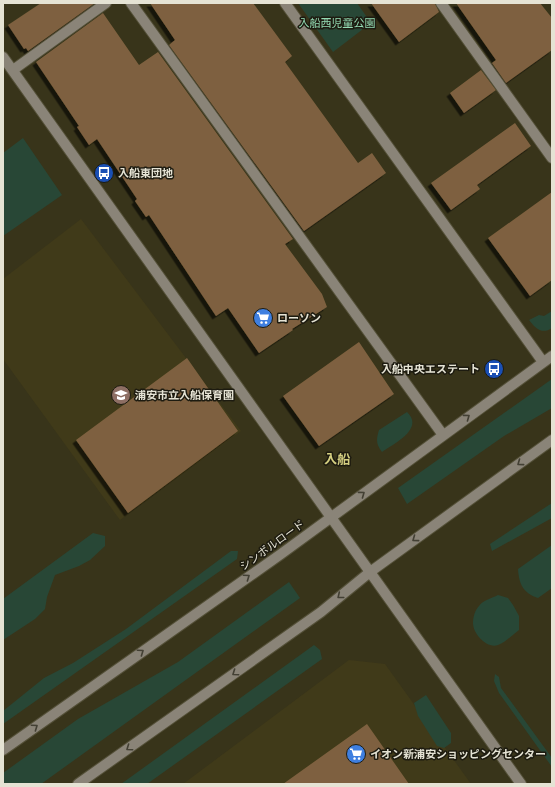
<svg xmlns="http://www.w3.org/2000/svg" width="555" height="787" font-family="'PT Sans Narrow','Noto Sans JP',sans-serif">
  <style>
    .built { fill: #403a19 }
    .green { fill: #284736 }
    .building { fill: #7e613f; filter: url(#shadow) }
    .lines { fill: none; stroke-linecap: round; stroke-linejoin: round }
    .minor-casing { stroke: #545038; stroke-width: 12 }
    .minor { stroke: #8a8478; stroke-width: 10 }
    .oneway { stroke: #434034 }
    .labels { text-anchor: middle; stroke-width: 3; stroke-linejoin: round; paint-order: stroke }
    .park-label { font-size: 11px; fill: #94dcb4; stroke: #1d1b10 }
    .poi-label { font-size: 11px; font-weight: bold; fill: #e5e3d4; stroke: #1d1b10; text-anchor: start }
    .street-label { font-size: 11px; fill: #e5e3d4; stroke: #1d1b10 }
    .quarter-label { font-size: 13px; font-weight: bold; fill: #d5cf81; stroke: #1d1b10 }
  </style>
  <defs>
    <filter id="shadow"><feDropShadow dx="-3.5" dy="3.5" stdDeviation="0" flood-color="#0009"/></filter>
  </defs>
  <rect width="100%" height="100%" fill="#38341a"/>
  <!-- built -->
  <path class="built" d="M81,219L241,431L120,520L3,359V279Z
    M349,660L385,664L471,784H183Z"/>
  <!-- green -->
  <path class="green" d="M298,3H357L371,23L333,52Z
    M23,138L62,195L3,236V153Z
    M552,311V328C542,335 535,328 529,320L539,315L544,316Z
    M552,379V408L504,436L407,504L398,488Z
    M407,412C425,429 393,444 382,452C376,444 376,440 379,430Z
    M552,503V518L492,551L490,544Z
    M93,533L105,536V546L90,560L79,566L55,575L47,597L45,609L35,619L3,640V599Z
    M552,545V588L538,598C523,593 519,584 518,569Z
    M231,551H238L237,559L3,724V711L44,678L73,663L126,629Z
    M289,582L300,598L41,784H3V773L78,719L178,662Z
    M498,595L508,598L513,605L519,616V630C512,635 506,642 498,645C487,649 473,634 473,623C473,617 475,610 479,606C482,601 492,598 498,595Z
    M314,645L320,650L322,659L147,784H121Z
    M495,674L499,677L501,688L552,758V767L499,693L494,681Z
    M426,695L451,733V743L444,748L437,746L418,716L414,703Z"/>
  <!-- building -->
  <path class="building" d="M41,3H95L28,51L26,48L24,49L8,25Z
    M150,3H253L292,56L285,62L358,163L372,153L386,173L304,231L169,45L175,40Z
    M371,3H435L439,12L399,42Z
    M456,3H540L552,18V50L506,83L492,63L496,60Z
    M103,13L139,65L158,52L293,239L285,244L322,294L327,307L292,329L293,330L259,353L228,308L216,316L149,215L146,217L135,201L137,199L97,139L89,145L77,127L79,126L36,62Z
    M481,70L496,90L464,113L450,93Z
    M515,123L531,146L477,185L480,189L451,210L431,183Z
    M552,192V280L530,296L488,238Z
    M359,342L394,394L319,446L283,396Z
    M187,358L238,431L128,513L76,440Z
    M367,724L409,784H283Z"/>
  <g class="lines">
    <!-- minor casing -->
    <g class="minor-casing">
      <path id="minor" d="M131,3L443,435
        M285,3L543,362
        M441,3L552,158
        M3,57L521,784
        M13,70L106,3
        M3,750L281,554L552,356
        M78,784L321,612L370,572L552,440"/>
    </g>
    <!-- minor -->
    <use href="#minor" class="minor"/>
  </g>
  <!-- one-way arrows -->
  <defs><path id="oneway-chevron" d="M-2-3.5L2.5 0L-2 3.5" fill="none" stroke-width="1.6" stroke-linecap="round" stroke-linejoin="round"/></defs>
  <g class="oneway">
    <use href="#oneway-chevron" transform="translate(467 417) rotate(-36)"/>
    <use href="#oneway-chevron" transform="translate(520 463) rotate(144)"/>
    <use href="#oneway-chevron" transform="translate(362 494) rotate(-36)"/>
    <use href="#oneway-chevron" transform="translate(415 539) rotate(144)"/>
    <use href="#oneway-chevron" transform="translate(247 577) rotate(-35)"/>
    <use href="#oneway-chevron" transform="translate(340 596) rotate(141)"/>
    <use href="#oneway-chevron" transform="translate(141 652) rotate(-35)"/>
    <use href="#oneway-chevron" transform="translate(235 673) rotate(145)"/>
    <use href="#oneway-chevron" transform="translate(35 727) rotate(-35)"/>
    <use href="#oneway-chevron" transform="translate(129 748) rotate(145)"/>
  </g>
  <!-- icons -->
  <defs>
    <g id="bus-disc" transform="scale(1)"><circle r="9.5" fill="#1a4fb4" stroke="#1d1b10"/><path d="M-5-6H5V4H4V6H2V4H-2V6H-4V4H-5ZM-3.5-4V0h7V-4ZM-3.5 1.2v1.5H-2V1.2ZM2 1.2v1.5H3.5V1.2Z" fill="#fff"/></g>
    <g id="supermarket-disc" transform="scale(1)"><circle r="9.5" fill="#3f7fe0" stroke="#1d1b10"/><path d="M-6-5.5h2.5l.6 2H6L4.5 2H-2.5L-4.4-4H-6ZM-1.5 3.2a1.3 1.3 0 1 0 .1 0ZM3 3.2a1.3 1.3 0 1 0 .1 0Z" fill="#fff"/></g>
    <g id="school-disc" transform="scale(1)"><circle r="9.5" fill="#8d6e63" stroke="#1d1b10"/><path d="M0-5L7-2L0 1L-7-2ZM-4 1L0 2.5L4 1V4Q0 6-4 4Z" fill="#fff"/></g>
  </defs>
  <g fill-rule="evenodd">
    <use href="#bus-disc" x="104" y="173"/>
    <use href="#supermarket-disc" x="263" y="318"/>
    <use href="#bus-disc" x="494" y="369"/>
    <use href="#school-disc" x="121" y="395"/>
    <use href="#supermarket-disc" x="356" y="754"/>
  </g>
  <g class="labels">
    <!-- park labels -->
    <g class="park-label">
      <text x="337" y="27">入船西児童公園</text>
    </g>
    <!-- poi labels -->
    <g class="poi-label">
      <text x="118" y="177">入船東団地</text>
      <text x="277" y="322">ローソン</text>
      <text x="480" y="373" text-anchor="end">入船中央エステート</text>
      <text x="135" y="399">浦安市立入船保育園</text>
      <text x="370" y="758">イオン新浦安ショッピングセンター</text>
    </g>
    <!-- street labels -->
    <g class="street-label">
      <text transform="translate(272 545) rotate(-36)" y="4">シンボルロード</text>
    </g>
    <!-- quarter labels -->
    <g class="quarter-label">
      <text x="337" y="464">入船</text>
    </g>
  </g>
  <!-- border -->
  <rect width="555" height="787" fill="none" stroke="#e5e3d4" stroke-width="8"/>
</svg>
